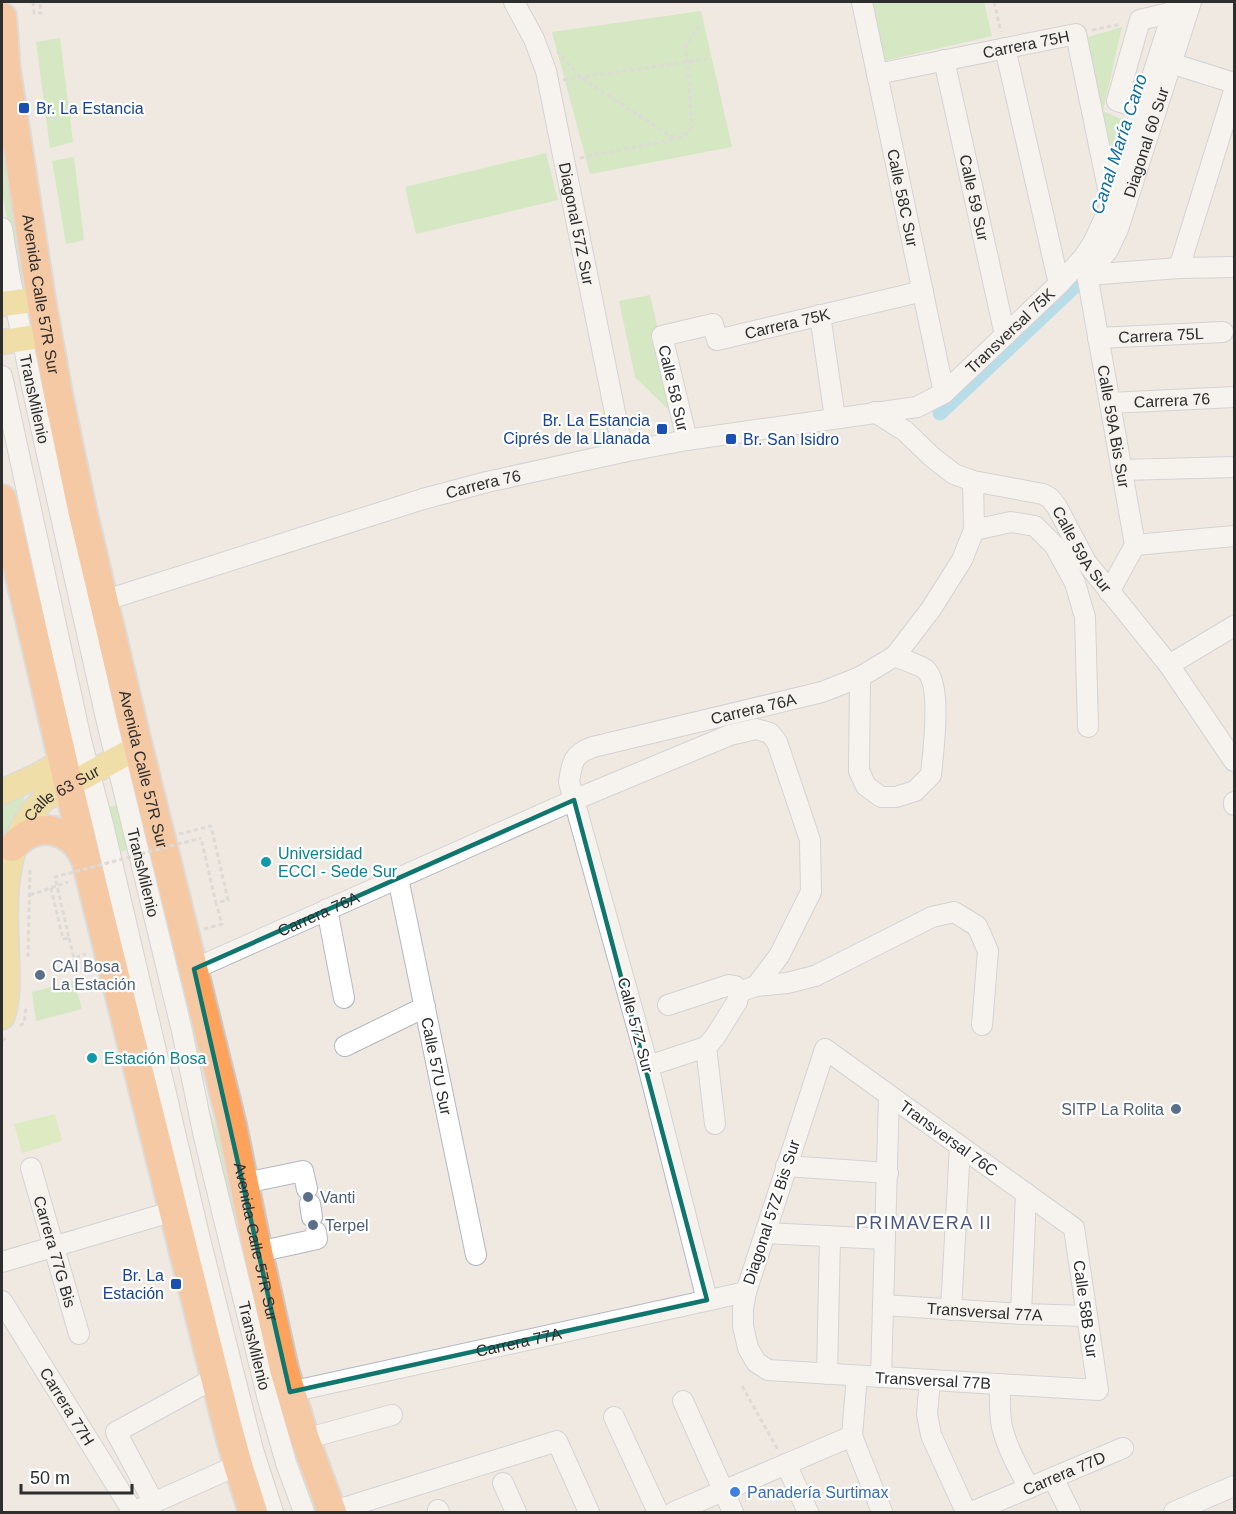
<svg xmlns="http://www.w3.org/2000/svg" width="1236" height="1514" font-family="Helvetica,sans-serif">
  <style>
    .green { fill: #b6e59e }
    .pitch { fill: #c9ec9a }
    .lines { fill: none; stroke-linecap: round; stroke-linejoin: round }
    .canal { stroke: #75cff0; stroke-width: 15 }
    .minor-casing { stroke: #b4b7c1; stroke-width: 22 }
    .major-casing { stroke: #c9c9c9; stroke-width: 27 }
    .highway-casing { stroke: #c9c9c9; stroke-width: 32 }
    .path { stroke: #c9c9c9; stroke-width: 3; stroke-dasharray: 4.5 3; stroke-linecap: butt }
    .minor { stroke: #fff; stroke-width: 20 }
    .major { stroke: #f2d163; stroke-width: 24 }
    .highway { stroke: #ffa35c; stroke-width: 28 }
    .path-bridge { stroke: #c9c9c9; stroke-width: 3; stroke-dasharray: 4.5 3; stroke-linecap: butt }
    .marked { fill: none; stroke: #0f766e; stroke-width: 4.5; stroke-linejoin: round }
    .transit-dot { fill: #1a4fb4; stroke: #fff; stroke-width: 2 }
    .culture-dot { fill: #0f9aa8; stroke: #fff; stroke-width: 2 }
    .service-dot { fill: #5c6f8a; stroke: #fff; stroke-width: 2 }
    .shop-dot { fill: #3f7fe0; stroke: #fff; stroke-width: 2 }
    .labels { text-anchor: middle; stroke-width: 4.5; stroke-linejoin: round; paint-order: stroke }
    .street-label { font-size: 16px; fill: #2e2e2e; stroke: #fff }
    .transit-label { font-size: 16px; fill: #164399; stroke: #fff; text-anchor: start }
    .culture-label { font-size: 16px; fill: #0d838f; stroke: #fff; text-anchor: start }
    .service-label { font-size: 16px; fill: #4e5e75; stroke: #fff; text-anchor: start }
    .shop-label { font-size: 16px; fill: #366cbe; stroke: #fff; text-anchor: start }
    .water-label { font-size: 18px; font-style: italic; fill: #0d6fa3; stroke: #fff }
    .neighbourhood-label { font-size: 18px; letter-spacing: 1.5px; fill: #4d5680; stroke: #fff }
  </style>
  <rect width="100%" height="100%" fill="#efe9e1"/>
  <!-- green -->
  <path class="green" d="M871,2H984L992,36L884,61Z
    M701,11L732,147L590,174L552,32Z
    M1122,27L1103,111L1128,122L1109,176L1081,39Z
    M60,38L73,142L50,148L36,42Z
    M2,114L25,283H21L18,280L2,191Z
    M546,153L558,200L416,234L405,187Z
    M74,157L84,240L66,244L52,161Z
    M650,295L679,420L635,377L619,301Z
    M21,793L27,803L9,831L2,839V802Z
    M121,804L133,849L119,852L108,807Z
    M74,981L82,1009L36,1021L32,992Z
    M198,1078L225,1154L233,1195L240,1260Z"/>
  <!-- pitch -->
  <path class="pitch" d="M55,1114L62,1141L22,1153L14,1124Z"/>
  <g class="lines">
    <!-- canal -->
    <path class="canal" d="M940,413L1079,282L1089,265"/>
    <!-- minor casing -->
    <g class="minor-casing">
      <g id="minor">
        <path id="s1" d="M514,2L534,39L546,71L623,452"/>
        <path id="s2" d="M862,2L944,393"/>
        <path d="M1005,48L1059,284"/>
        <path id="s3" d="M944,60L1005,335"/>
        <path d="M1161,60L1234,83"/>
        <path id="s4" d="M877,74L1076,34L1111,203"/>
        <path d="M1143,109L1117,101L1140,20L1173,12"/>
        <path id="s5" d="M2,228L10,278L32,387L106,718L182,1031L204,1137L267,1396L286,1463L304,1512"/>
        <path id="s6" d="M1084,257L1135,545L1109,592"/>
        <path d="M1179,268L1234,91"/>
        <path id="s7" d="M1087,275L1108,250L1118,229L1191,2"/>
        <path d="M1087,275L1179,268L1234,267"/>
        <path d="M820,315L835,418"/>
        <path id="s8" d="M1098,338L1223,332"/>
        <path d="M2,376L81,740L104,828L199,1235L253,1450L273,1512"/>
        <path id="s9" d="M1110,403L1234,397"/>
        <path id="s10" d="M875,412L905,431L932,457L954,474L973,481L1043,494L1050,498L1057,507L1086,562L1169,665L1234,761"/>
        <path id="s11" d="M687,440L662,336L713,324L717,340L923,291"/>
        <path d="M1122,470L1234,467"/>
        <path d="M974,530L1011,522L1035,526L1055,546L1075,583L1085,617L1088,727"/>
        <path d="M1135,545L1234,536"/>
        <path id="s12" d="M103,601L423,499L487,482L623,452L687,440L917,407L944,393L1059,284L1084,257L1093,243L1111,205L1176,2"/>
        <path d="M1169,665L1234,626"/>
        <path d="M860,677L859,771L866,786L881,797H896L915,791L931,775C933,752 943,684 925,669C920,665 901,659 895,656"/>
        <path d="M1234,805V802"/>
        <path id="s13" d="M398,878L476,1255"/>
        <path d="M327,909L344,998"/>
        <path id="s14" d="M194,969L574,800L730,735L756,729L770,733L777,742L810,840L811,892L779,956L756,986"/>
        <path d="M739,992L756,986L787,983L815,976L932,917L954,912L977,926L988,951L982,1025"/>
        <path d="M345,1046L425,1007"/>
        <path d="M706,1047L715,1124"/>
        <path d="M825,1049L1074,1228L1098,1390L768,1370L756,1362L748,1348L743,1326V1309L746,1292Z"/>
        <path d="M648,1066L706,1047L715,1037L733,1008L737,1002L739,992L735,986L729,985L668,1005"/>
        <path d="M786,1166L888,1173"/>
        <path id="s15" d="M31,1168L79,1334"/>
        <path d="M245,1183L303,1171L307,1189"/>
        <path d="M310,1204L312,1217"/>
        <path d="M765,1233L885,1239"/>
        <path d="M258,1252L317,1239L316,1232"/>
        <path d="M2,1262L174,1211"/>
        <path id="s16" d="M707,1300L648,1066L569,782C572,762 573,754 593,747L822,692L860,677L895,656L931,609L962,560L974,530L973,481"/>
        <path id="s17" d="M2,1301L133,1512"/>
        <path id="s18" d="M883,1305L1021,1314L1087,1316"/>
        <path d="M951,1310L960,1146"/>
        <path d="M1021,1314L1026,1193"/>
        <path d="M827,1374L830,1237"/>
        <path d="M857,1376L852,1436L882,1512"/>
        <path d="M881,1377L889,1095"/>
        <path d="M930,1380L927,1414L931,1435L966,1512"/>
        <path d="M1000,1384C1000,1399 999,1413 1002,1427C1007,1448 1019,1469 1029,1488"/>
        <path id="s19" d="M290,1392L746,1292"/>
        <path d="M683,1401L733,1512"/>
        <path d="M614,1417L658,1512"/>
        <path d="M305,1439L392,1415"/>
        <path d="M786,1464L808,1512"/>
        <path d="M1053,1478L1070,1512"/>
        <path d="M503,1483L516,1512"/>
        <path d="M154,1503L116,1432L215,1378"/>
        <path d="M142,1508L238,1465"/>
        <path d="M438,1510L439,1512"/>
        <path d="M331,1512L557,1441L589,1512"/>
        <path d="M674,1512L852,1436"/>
        <path id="s20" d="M972,1512L1123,1448"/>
        <path d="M1174,1512L1234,1486"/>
      </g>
    </g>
    <!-- major casing -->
    <g class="major-casing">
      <g id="major">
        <path d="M2,304L41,299"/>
        <path d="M2,342L48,335"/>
        <path d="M2,792L37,776L63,761"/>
        <path id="s21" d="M2,1017C9,1000 7,981 7,962C5,903 0,842 44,799L138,747"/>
      </g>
    </g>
    <!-- highway casing -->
    <g class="highway-casing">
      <g id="highway">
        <path id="s22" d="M2,17L6,70L41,299L59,399L83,514L136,738L232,1125L258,1252L284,1369L305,1439L332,1512"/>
        <path d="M2,499L86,860L226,1421L238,1465L253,1512"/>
        <path d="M12,847C17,842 23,836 31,833C53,824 76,837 85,858"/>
      </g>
    </g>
    <!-- path -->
    <path class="path" d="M33,2L34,13H41L40,2
      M994,2L1001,32
      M1092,30L1121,24
      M557,51L580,77L669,135L681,138L690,130L692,123L686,44L701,23
      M563,80L707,59
      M580,158L676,139
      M179,834L211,826L228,900L216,903L201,838
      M30,895L68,882
      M204,929L222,924L216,903
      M69,938L74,958L86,954
      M28,957L30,870
      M20,1026L24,1023L26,1008
      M2,1041L8,1036
      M742,1386L778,1450"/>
    <!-- minor -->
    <use href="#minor" class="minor"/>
    <!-- major -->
    <use href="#major" class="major"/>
    <!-- highway -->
    <use href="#highway" class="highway"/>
    <!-- path-bridge -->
    <path class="path-bridge" d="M51,888L63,939L69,938L55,877L201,838"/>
  </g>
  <!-- marked area -->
  <path d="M0 0H1236V1514H0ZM574,800L707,1300L290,1392L194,969Z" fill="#efe9e1" fill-opacity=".55" fill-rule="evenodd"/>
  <path class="marked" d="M574,800L707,1300L290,1392L194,969Z"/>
  <!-- markers -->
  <g class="transit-dot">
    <rect x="18" y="102" width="12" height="12" rx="3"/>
    <rect x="656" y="423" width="12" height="12" rx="3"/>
    <rect x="725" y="433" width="12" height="12" rx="3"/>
    <rect x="170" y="1278" width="12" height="12" rx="3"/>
  </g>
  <g class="culture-dot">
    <circle cx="266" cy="862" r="6"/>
    <circle cx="92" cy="1058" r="6"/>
  </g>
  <g class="service-dot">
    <circle cx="40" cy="975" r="6"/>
    <circle cx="1176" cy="1109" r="6"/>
    <circle cx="308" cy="1197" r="6"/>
    <circle cx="313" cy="1225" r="6"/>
  </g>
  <circle class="shop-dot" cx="735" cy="1492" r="6"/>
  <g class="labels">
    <!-- street labels -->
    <g class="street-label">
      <text dy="6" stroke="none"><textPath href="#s4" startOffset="152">Carrera 75H</textPath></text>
      <text dy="6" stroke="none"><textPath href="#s7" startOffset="147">Diagonal 60 Sur</textPath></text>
      <text dy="6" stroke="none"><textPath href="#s2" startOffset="200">Calle 58C Sur</textPath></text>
      <text dy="6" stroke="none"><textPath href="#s3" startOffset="141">Calle 59 Sur</textPath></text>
      <text dy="6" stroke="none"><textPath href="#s1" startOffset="232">Diagonal 57Z Sur</textPath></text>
      <text dy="6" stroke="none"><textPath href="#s22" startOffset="280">Avenida Calle 57R Sur</textPath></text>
      <text dy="6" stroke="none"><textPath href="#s11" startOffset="248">Carrera 75K</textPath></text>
      <text dy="6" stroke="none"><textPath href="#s12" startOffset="960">Transversal 75K</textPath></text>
      <text dy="6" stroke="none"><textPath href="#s8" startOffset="63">Carrera 75L</textPath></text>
      <text transform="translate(674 388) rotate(77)" y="6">Calle 58 Sur</text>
      <text dy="6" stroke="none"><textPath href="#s5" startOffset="174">TransMilenio</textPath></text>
      <text dy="6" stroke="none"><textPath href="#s9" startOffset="62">Carrera 76</textPath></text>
      <text dy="6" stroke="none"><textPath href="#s6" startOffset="172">Calle 59A Bis Sur</textPath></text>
      <text dy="6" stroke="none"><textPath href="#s12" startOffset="398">Carrera 76</textPath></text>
      <text dy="6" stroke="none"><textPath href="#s10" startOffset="261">Calle 59A Sur</textPath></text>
      <text dy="6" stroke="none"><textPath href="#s16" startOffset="747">Carrera 76A</textPath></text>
      <text dy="6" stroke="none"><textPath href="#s22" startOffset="766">Avenida Calle 57R Sur</textPath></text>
      <text dy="6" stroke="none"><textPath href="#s21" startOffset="246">Calle 63 Sur</textPath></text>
      <text dy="6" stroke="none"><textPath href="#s5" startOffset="660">TransMilenio</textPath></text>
      <text dy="6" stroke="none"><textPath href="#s14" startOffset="136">Carrera 76A</textPath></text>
      <text transform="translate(636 1025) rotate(75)" y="6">Calle 57Z Sur</text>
      <text dy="6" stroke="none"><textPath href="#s13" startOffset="192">Calle 57U Sur</textPath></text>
      <text transform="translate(949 1138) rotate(36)" y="6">Transversal 76C</text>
      <text transform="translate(771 1212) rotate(-72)" y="6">Diagonal 57Z Bis Sur</text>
      <text dy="6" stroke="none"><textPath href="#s22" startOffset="1252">Avenida Calle 57R Sur</textPath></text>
      <text dy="6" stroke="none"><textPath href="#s15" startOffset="87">Carrera 77G Bis</textPath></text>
      <text transform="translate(1086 1309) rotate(82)" y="6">Calle 58B Sur</text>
      <text dy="6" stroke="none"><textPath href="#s18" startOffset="102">Transversal 77A</textPath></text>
      <text dy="6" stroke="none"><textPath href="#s19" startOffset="234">Carrera 77A</textPath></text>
      <text dy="6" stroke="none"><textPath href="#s5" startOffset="1146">TransMilenio</textPath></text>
      <text transform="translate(933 1380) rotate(3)" y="6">Transversal 77B</text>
      <text dy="6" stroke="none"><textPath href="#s17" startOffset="124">Carrera 77H</textPath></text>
      <text dy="6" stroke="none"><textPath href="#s20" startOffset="100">Carrera 77D</textPath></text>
    </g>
    <!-- transit labels -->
    <g class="transit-label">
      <text x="36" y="114">Br. La Estancia</text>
      <text x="650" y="426" text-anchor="end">Br. La Estancia<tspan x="650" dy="18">Ciprés de la Llanada</tspan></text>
      <text x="743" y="445">Br. San Isidro</text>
      <text x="164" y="1281" text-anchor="end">Br. La<tspan x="164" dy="18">Estación</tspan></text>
    </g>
    <!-- culture labels -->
    <g class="culture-label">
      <text x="278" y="859">Universidad<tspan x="278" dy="18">ECCI - Sede Sur</tspan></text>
      <text x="104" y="1064">Estación Bosa</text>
    </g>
    <!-- service labels -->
    <g class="service-label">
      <text x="52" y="972">CAI Bosa<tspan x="52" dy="18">La Estación</tspan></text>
      <text x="1164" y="1115" text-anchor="end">SITP La Rolita</text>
      <text x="320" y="1203">Vanti</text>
      <text x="325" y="1231">Terpel</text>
    </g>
    <!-- shop labels -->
    <g class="shop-label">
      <text x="747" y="1498">Panadería Surtimax</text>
    </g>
    <!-- water labels -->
    <g class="water-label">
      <text transform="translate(1119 144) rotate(-72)" y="6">Canal María Cano</text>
    </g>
    <!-- neighbourhood labels -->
    <g class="neighbourhood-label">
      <text x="924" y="1229">PRIMAVERA II</text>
    </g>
  </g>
  <!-- border -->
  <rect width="1236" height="1514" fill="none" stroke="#2e2e2e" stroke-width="6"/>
  <!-- scale -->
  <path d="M21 1484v9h111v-9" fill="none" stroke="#2e2e2e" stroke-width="3"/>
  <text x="30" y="1484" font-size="18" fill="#2e2e2e" stroke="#ffffff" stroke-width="4.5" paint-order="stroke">50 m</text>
</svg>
